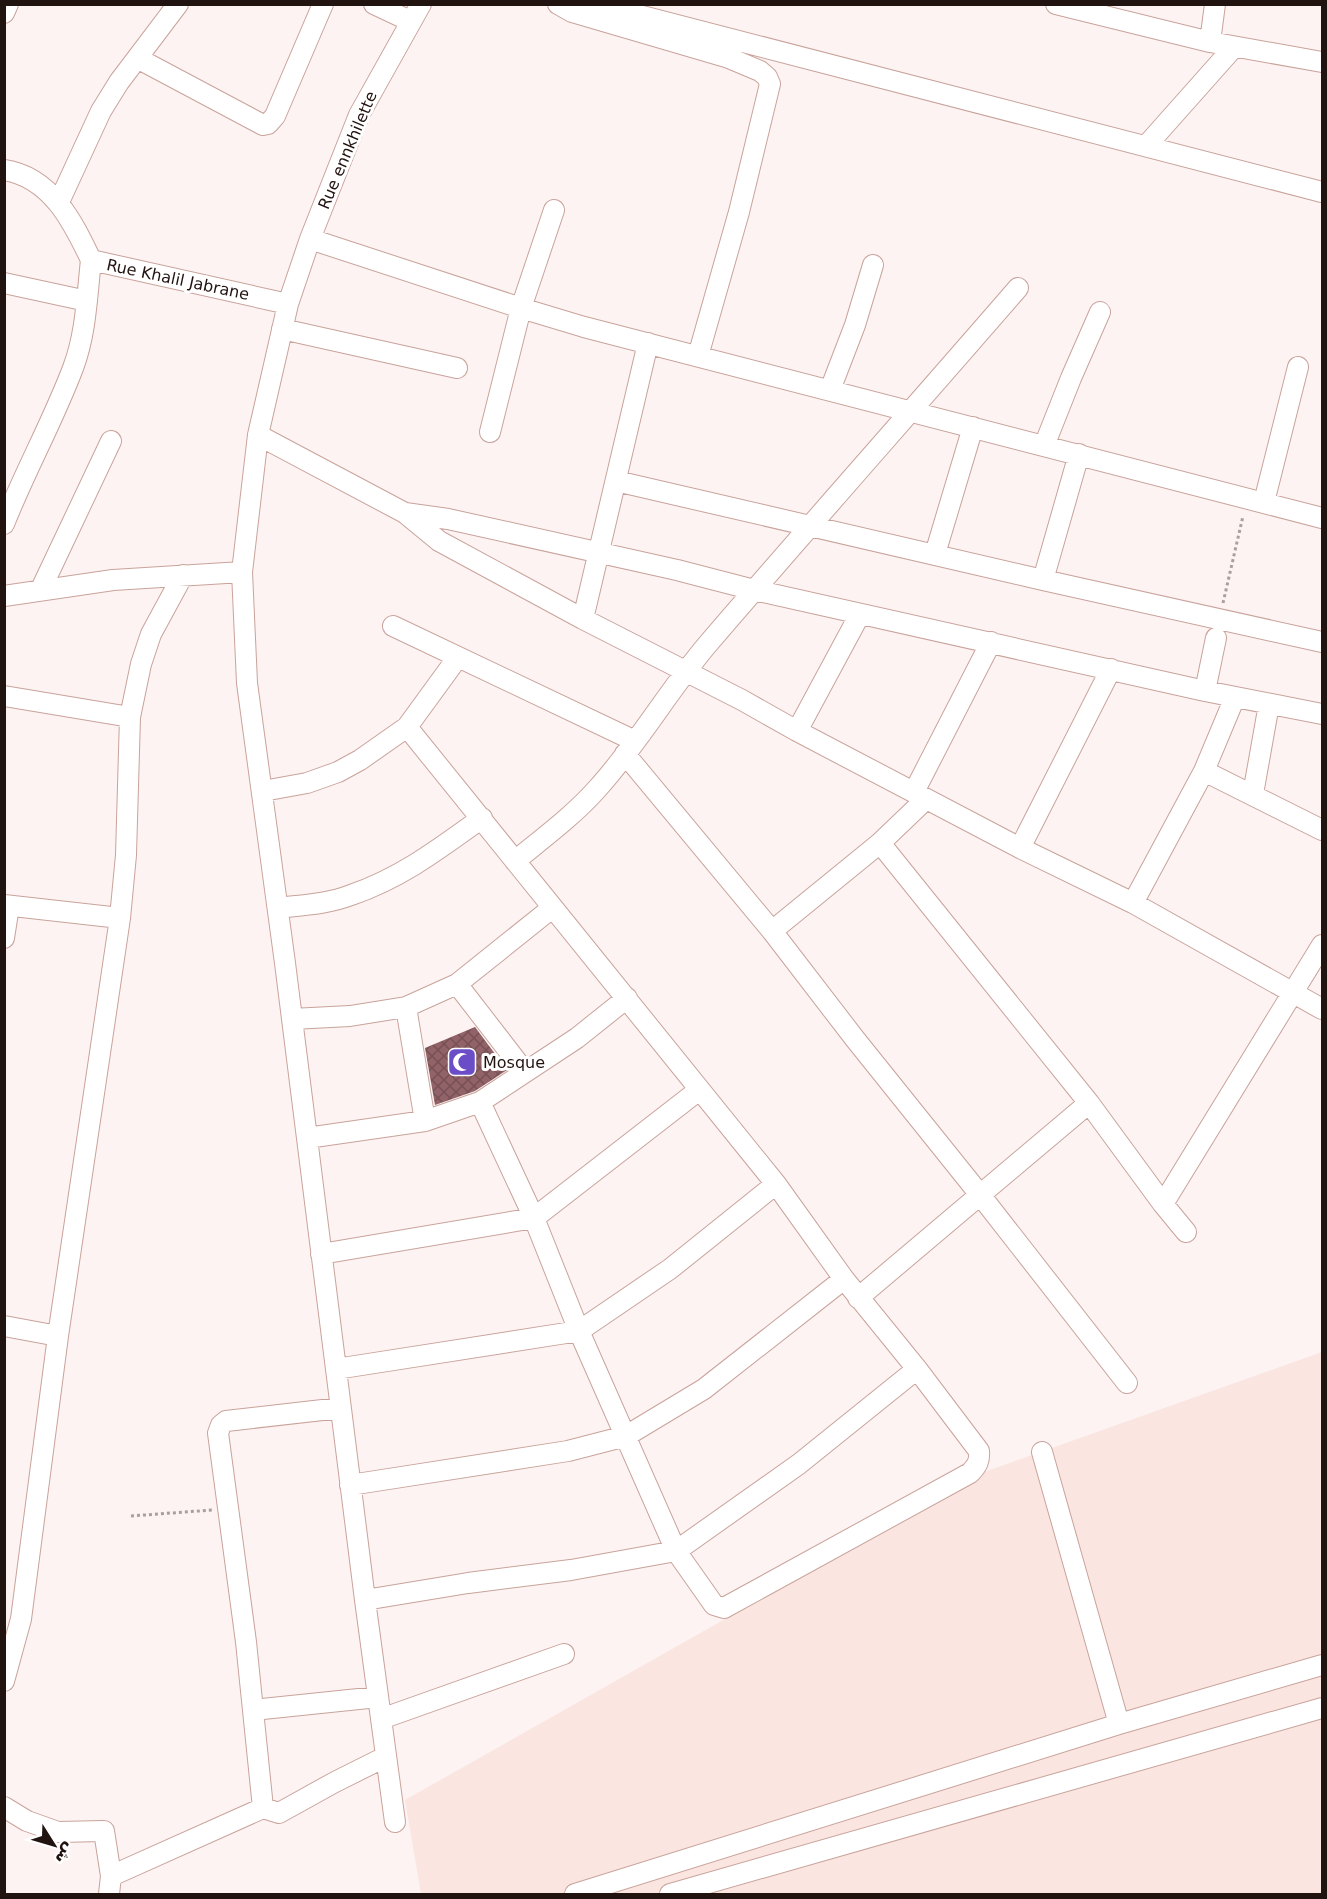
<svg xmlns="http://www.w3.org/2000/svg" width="1327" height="1899" font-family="'DejaVu Sans',Cairo,sans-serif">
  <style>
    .built { fill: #fae5e1 }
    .building { fill: url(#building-cross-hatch) }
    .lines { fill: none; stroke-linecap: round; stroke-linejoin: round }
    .minor-casing { stroke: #c9a39b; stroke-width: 22 }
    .path { stroke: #aa9f9e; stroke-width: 3; stroke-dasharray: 3 3; stroke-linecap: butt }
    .minor { stroke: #fff; stroke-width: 20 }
    .labels { text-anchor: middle; stroke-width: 6; stroke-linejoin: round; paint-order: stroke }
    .street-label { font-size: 16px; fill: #211310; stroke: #fff }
    .poi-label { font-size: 16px; fill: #211310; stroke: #fff; text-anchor: start }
  </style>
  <defs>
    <pattern id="building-cross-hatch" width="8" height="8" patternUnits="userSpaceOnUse" patternTransform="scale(1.5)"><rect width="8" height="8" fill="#916268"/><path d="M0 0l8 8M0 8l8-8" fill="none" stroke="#765054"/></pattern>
  </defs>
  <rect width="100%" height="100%" fill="#fcf3f2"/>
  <!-- built -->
  <path class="built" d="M1322,1352V1894H421L405,1800L987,1471Z"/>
  <!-- building -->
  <path class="building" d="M475,1027L507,1070L475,1091L435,1105L425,1048Z"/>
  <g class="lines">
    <!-- minor casing -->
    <g class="minor-casing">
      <path id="minor" d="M374,4L410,21
        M558,4L572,12L729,58L760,71L767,77L770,84L739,212L698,356
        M596,4L1322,192
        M1056,4L1210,42L1322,62
        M4,13L8,4
        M1210,42L1215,4
        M137,58L263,125L268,124L275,116L323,4
        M1146,146L1234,47
        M4,170C51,177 73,222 91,260L288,304
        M59,202L101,111L119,82L178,4
        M310,239L521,308L584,327L1322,518
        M4,283L87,301
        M282,329L457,368
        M830,390L855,325L873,265
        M490,432L521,308L554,210
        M258,435L405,513L439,541L583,619L742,700L797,731L1020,848L1133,903L1322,1009
        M1044,446L1071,378L1100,312
        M616,481L1043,580L1322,642
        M1264,502L1298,367
        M405,513L448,519L677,570L754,590L1205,691L1322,714
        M4,524C25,471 53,421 73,368C86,334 87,296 91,260
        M935,554L973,427
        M1043,580L1079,454
        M41,589L111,441
        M4,596L113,580L242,572
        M583,619L648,343
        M393,626L635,741
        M1205,691L1216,638
        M4,696L130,717
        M407,727L776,1184L844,1279L917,1369L979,1451C980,1461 977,1466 970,1473L724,1608L714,1605L676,1551L579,1331L534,1218L480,1102
        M797,731L860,614
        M625,754L772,931L855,1039L981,1196L1127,1383
        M1204,771L1322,830
        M263,791L307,783L338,772L360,760L407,727L458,657
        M914,792L991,642
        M1253,794L1269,704
        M880,843L1089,1103L1163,1204L1186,1232
        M1020,848L1111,669
        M515,861C543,838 573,816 597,789C638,744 668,691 707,645C810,525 915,407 1018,288
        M1133,903L1204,771L1235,697
        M4,905L120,918
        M278,908C302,905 328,904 351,895C401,878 439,849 482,818
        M772,931L880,843L926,799
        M4,938L9,906
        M457,984L525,1072
        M406,1007L425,1121
        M292,1019L350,1016L406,1007L457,984L552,908
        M307,1138L425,1121L480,1102L577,1038L627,998
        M1163,1204L1322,945
        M321,1254L534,1218L699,1090
        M858,1298L1089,1103
        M4,1326L58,1336
        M336,1369L579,1331L670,1269L776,1184
        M1042,1452L1119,1724
        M350,1485L568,1451L626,1436L704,1389L844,1279
        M365,1600L468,1583L571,1570L676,1551L799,1464L917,1369
        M4,1681L21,1619L58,1336L120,918L126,855L130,717L141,664L151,634L183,575
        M253,1710L378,1697
        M381,1719L564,1654
        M4,1807L27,1821L58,1832L104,1831L111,1876L109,1894
        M263,1808L246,1642L218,1433L221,1425L226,1421L340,1408
        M395,1822L365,1600L285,963L247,683L242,572L258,435L288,304L310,239L359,115L421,4
        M111,1876L263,1808L279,1813L335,1782L385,1757
        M575,1894L1119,1724L1322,1665
        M670,1894L1322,1708"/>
    </g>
    <!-- path -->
    <path class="path" d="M1223,603L1243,516
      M131,1516L212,1510"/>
    <!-- minor -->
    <use href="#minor" class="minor"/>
  </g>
  <!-- icons -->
  <defs>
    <g id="mosque-square" transform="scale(1.5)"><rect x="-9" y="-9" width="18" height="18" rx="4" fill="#6b4dc7" stroke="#fff"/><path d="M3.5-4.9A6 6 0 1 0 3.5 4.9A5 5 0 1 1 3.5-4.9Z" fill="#fff"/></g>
  </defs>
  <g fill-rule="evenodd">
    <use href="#mosque-square" x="462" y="1062"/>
  </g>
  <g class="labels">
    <!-- street labels -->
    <g class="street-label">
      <text transform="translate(347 150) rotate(-67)" y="6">Rue ennkhilette</text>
      <text transform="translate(178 279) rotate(12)" y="6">Rue Khalil Jabrane</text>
    </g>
    <!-- poi labels -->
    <g class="poi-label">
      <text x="483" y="1068">Mosque</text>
    </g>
  </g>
  <!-- border -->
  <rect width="1327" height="1899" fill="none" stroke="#211310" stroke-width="12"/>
  <!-- north arrow -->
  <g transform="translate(54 1845) rotate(127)" stroke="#ffffff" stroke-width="4.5" paint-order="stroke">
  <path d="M0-4.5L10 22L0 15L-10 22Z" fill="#211310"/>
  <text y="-9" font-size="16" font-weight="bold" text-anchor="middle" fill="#211310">ش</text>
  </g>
</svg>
